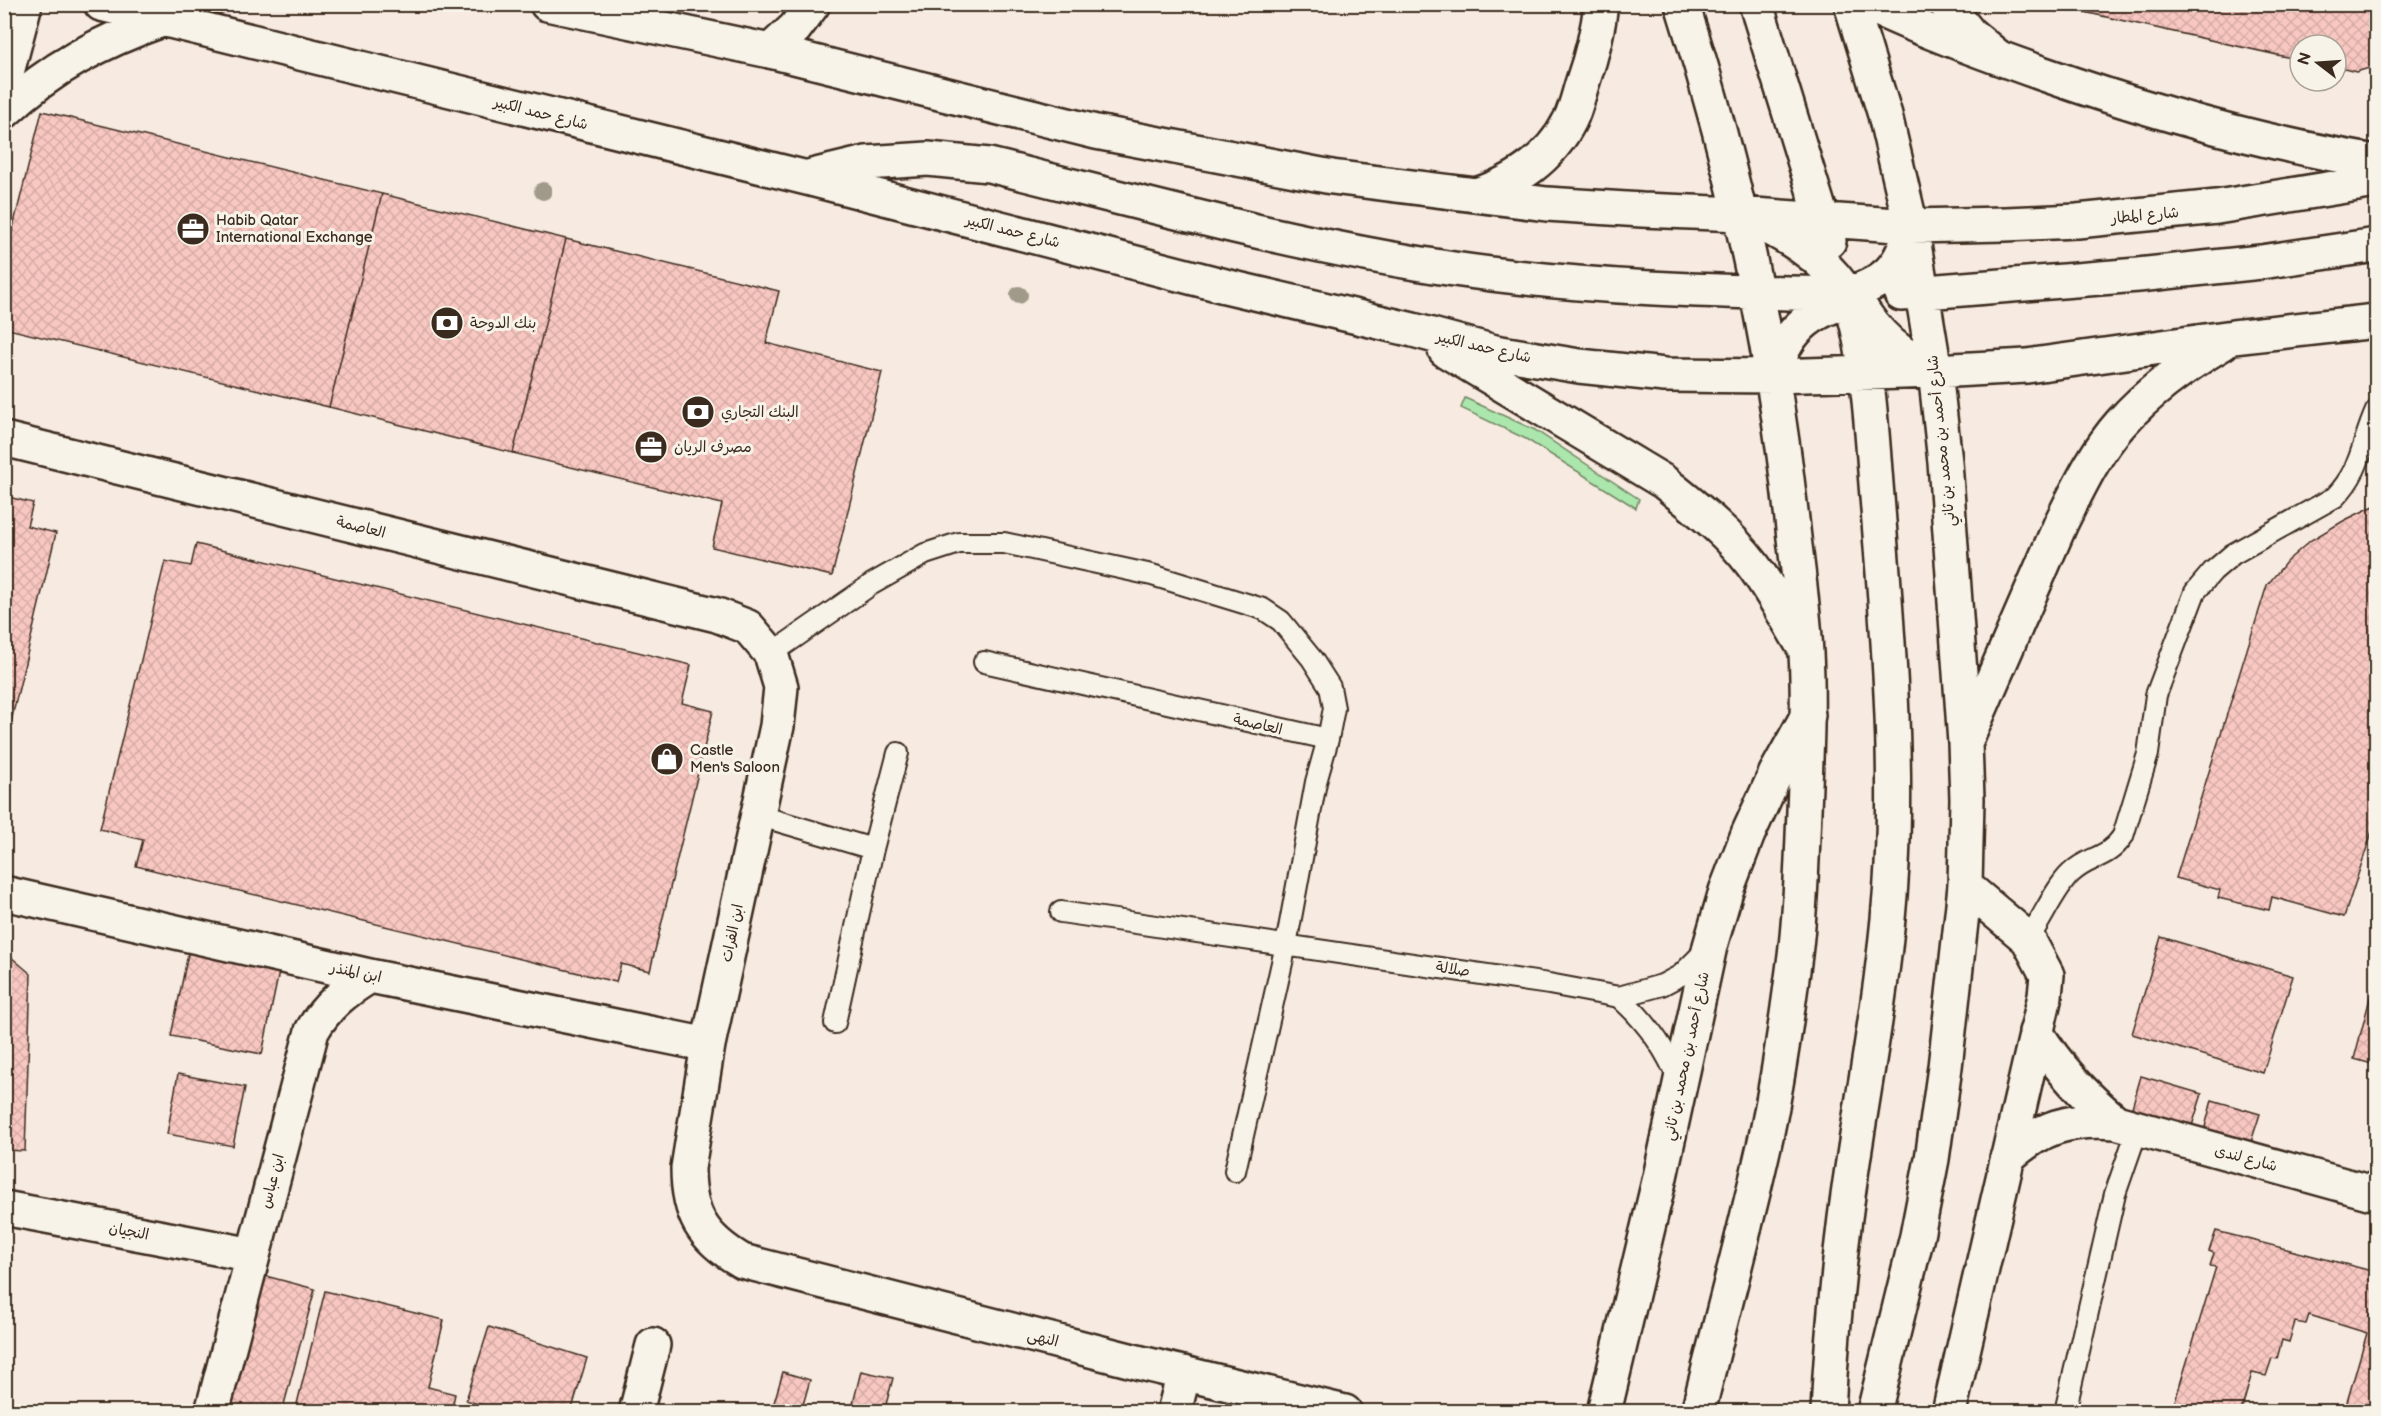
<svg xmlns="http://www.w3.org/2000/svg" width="2381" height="1416" font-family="'Balsamiq Sans','Playpen Sans Arabic',sans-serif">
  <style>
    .grass { fill: #abe6ac; stroke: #738865; stroke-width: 1.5 }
    .building { fill: url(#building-cross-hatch); stroke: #3b2a1e; stroke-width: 1.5 }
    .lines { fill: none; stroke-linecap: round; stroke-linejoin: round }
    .lane-casing { stroke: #3b2a1e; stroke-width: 24 }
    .street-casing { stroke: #3b2a1e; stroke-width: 38 }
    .primary-casing { stroke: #3b2a1e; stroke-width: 38 }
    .lane { stroke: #f7f3e8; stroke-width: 20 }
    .street { stroke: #f7f3e8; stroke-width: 33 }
    .primary { stroke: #f7f3e8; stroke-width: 33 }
    .tree { fill: #9f9a89 }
    .labels { text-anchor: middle; stroke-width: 6; stroke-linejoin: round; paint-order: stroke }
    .street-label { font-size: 15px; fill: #3b2a1e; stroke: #f7f3e8 }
    .poi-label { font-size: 15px; fill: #3b2a1e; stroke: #f7f3e8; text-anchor: start }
  </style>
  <defs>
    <pattern id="building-cross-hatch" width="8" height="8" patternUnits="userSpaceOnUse" patternTransform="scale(1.5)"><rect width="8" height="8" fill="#f8c7c1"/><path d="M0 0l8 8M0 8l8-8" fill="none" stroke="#d6aba5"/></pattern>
  </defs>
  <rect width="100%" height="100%" fill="#f7eae0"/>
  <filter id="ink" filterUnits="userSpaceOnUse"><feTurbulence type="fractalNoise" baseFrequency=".0167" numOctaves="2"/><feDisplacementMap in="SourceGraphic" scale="12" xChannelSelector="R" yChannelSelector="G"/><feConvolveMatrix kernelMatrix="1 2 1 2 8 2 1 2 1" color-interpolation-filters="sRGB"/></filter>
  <g filter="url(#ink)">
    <!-- grass -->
    <path class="grass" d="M1465,398L1535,430L1639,499L1636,508L1526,439L1461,408Z"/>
    <!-- building -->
    <path class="building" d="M2048,4H2376V66L2356,72L2336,67V45H2300V60Z
      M42,111L382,194L329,407L4,328V263Z
      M382,194L566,239L513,453L329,407Z
      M566,239L779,291L766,343L882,372L832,576L712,547L722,504L513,453Z
      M4,496L33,503L27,526L56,533L4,751Z
      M2376,505V820L2344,917L2272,897L2269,910L2218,898L2220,890L2176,878L2267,585L2287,561L2311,540L2345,520Z
      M196,544L691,665L682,703L713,711L650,971L621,964L616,982L136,866L143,840L100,829L165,561L191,566Z
      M2161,937L2293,976L2263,1073L2132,1034Z
      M189,949L280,967L262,1054L171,1036Z
      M4,951L31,974L25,1151L4,1150Z
      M2374,983H2376V1065L2354,1059Z
      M178,1074L245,1087L233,1146L167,1134Z
      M2141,1076L2202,1094L2191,1129L2131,1111Z
      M2212,1100L2260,1114L2250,1145L2204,1131Z
      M2216,1231L2376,1272V1412H2335L2336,1407L2345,1409L2367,1333L2309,1315L2306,1324L2295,1322L2289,1342L2282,1340L2277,1359L2272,1358L2266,1376L2252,1373L2241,1412H2195L2174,1404L2216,1267L2210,1266L2214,1253L2209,1251Z
      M258,1274L315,1289L282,1412H221Z
      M325,1291L444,1320L428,1387L455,1394L451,1412H295Z
      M489,1327L587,1358L571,1412H502L466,1400Z
      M861,1371L893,1378L884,1412H851Z
      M783,1372L810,1380L801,1412H792L773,1406Z"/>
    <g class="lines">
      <!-- lane casing -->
      <g class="lane-casing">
        <path id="lane" d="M771,654L872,584L925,554L959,543H1004L1152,575L1263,609L1281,621L1312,659L1330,687L1334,708L1328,739
          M984,662L1328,739L1316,782L1286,945L1235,1171
          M757,815L873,849
          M1061,912L1549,984L1619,997L1662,985L1681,975L1706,950
          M2028,939C2042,920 2055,888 2071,873C2090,855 2107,860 2123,836L2148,754L2156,695L2195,592L2213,571L2233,554L2335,497C2362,469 2361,444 2376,411
          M1619,997C1647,1022 1666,1048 1679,1082
          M835,1023L873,849L898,753
          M2065,1412L2115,1194L2138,1128"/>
      </g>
      <!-- street casing -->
      <g class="street-casing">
        <path id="street" d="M1946,4L1970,34L1998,57
          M770,51L795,28L813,4
          M4,84L25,4
          M4,439L717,615L748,627L771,654L781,687L777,726L708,1045L688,1168C688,1214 702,1238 742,1261L1141,1363L1345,1412
          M4,893L370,976L708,1045
          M2036,1032C2058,1068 2083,1095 2116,1122
          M2007,1158C2041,1127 2069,1118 2116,1122L2376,1194
          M4,1208L253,1255
          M212,1412L312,1031C327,1005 345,991 370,976
          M636,1412L653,1345
          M1174,1412L1184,1373
          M1604,1412L1660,1177L1710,946L1726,891L1748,834L1776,773L1808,715
          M1949,1412L2045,996L2047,975L2028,939L1965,886"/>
      </g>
      <!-- primary casing -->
      <g class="primary-casing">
        <path id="primary" d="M101,4L807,178L1225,286L1413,330L1495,352L1579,366L1665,375L1774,376L1935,371L2027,366L2233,337L2376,321
          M547,4L770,51L1096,132L1332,177L1547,204L1642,210L1740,214L1911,226L2005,224L2077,221L2217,207L2376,181
          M1682,4C1738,178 1775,357 1794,538C1799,576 1804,615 1806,653C1809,706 1806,758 1804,811C1802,859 1801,907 1795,955C1787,1018 1778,1083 1764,1146C1744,1235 1720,1323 1698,1412
          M1756,4L1829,241
          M1851,4L1885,115L1911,226L1935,371L1945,462L1965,743L1967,799L1965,886L1945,1067L1932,1159L1917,1236L1874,1412
          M1867,4C1924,31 1982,52 2041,73C2151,112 2262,143 2376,162
          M4,112C50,68 102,41 162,20
          M812,176L866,163L928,159L989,165C1143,203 1297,246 1454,269C1584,288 1716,292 1847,294C1885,283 1903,266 1911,226
          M1476,195C1516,182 1551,158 1570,120C1576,108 1579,93 1583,81C1592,55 1598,31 1601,4
          M1755,221C1790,237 1826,259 1847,294C1853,304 1855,318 1858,329C1869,380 1872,433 1876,484C1886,611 1898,738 1892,865C1886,984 1860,1101 1845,1218C1837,1282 1831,1347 1828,1412
          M1901,294L2138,275L2261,262L2376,245
          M1857,301C1875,334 1901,357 1935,371
          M1445,350L1664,482C1695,507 1728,532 1752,564C1771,589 1786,618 1802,644
          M1774,376C1784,332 1810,310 1853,300
          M1967,739L2061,523C2078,489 2095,452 2121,423C2150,390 2186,365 2223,343"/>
      </g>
      <!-- lane -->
      <use href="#lane" class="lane"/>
      <!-- street -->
      <use href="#street" class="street"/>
      <!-- primary -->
      <use href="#primary" class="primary"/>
    </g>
    <!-- trees -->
    <g class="tree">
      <circle cx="543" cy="191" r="9"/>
      <circle cx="1019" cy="295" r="9"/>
    </g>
  </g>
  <!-- icons -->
  <defs>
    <g id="office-disc" transform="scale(1.725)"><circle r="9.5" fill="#3b2a1e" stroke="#f7f3e8"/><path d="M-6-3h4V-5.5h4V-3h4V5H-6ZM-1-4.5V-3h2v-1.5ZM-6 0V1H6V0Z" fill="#fff"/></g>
    <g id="bank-disc" transform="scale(1.725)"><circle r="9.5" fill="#3b2a1e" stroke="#f7f3e8"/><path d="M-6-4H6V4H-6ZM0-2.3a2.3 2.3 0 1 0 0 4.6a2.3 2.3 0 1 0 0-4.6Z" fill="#fff"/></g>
    <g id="shop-disc" transform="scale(1.725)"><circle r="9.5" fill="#3b2a1e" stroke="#f7f3e8"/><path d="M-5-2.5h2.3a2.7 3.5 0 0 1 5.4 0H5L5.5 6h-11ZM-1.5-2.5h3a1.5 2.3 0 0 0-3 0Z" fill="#fff"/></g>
  </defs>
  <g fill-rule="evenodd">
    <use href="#office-disc" x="193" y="229"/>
    <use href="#bank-disc" x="447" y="323"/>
    <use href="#bank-disc" x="698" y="412"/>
    <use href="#office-disc" x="651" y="447"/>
    <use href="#shop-disc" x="667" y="759"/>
  </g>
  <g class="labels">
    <!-- street labels -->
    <g class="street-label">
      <text transform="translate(541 113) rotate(14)" y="5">شارع حمد الكبير</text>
      <text transform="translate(2145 215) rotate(-5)" y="5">شارع المطار</text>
      <text transform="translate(1013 231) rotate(14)" y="5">شارع حمد الكبير</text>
      <text transform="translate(1484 347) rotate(13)" y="5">شارع حمد الكبير</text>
      <text transform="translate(1941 441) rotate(-96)" y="5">شارع أحمد بن محمد بن ثاني</text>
      <text transform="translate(361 527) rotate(14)" y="5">العاصمة</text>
      <text transform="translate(1258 724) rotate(13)" y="5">العاصمة</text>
      <text transform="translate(732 933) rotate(-78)" y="5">ابن الفرات</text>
      <text transform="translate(1453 969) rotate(8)" y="5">صلالة</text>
      <text transform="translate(356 972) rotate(12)" y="5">ابن المنذر</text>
      <text transform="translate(1686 1056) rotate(-78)" y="5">شارع أحمد بن محمد بن ثاني</text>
      <text transform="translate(2246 1158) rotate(15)" y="5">شارع لندى</text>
      <text transform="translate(272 1181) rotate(-75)" y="5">ابن عباس</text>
      <text transform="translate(129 1231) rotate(11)" y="5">النجيان</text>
      <text transform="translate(1043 1338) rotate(14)" y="5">النهى</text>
    </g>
    <!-- poi labels -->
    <g class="poi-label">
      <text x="216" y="225">Habib Qatar<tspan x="216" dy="17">International Exchange</tspan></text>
      <text x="470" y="328">بنك الدوحة</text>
      <text x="721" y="417">البنك التجاري</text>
      <text x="674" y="452">مصرف الريان</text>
      <text x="690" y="755">Castle<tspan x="690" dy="17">Men's Saloon</tspan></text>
    </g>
  </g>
  <!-- margin -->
  <rect width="2381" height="1416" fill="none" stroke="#f7f3e8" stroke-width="24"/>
  <rect x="12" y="12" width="2357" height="1392" fill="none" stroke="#3b2a1e" stroke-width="2" filter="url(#ink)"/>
  <!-- north arrow -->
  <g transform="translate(2318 63) rotate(287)"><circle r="28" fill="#f7f3e8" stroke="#aca397" stroke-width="1.5"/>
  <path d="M0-4.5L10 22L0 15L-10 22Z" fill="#3b2a1e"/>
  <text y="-9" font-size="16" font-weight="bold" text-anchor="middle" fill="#3b2a1e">N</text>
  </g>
</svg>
